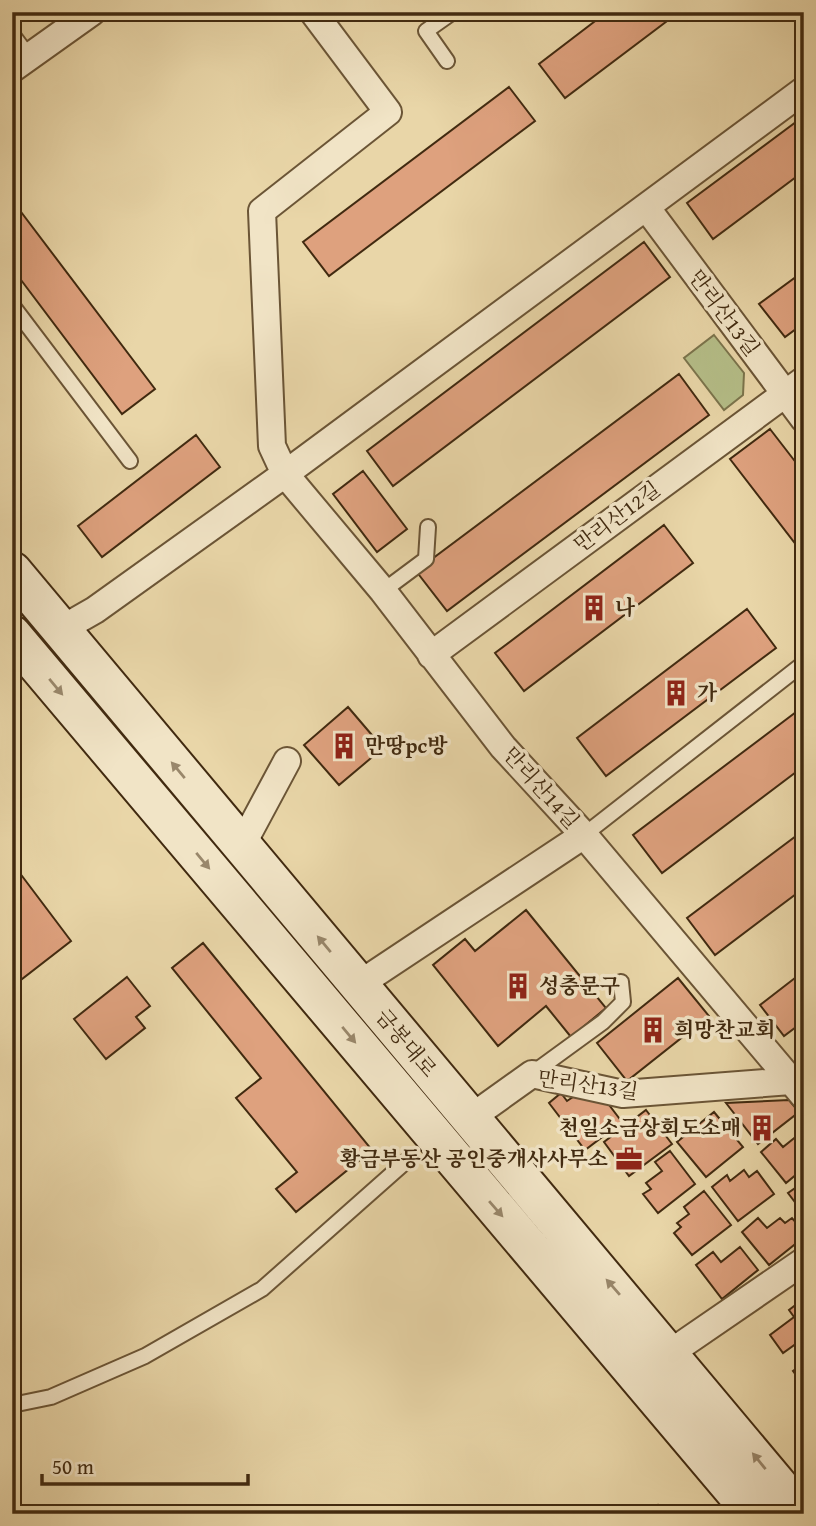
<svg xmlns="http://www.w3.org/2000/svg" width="816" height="1526" font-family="'Gentium Book Plus','Noto Serif KR',serif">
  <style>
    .green { fill: #b5be88; stroke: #7b744c; stroke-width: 2 }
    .building { fill: #dea17e; stroke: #412a10; stroke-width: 2 }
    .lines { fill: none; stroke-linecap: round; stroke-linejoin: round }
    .lane-casing { stroke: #6b5536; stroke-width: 18 }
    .street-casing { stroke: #6b5536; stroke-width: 30 }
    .secondary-casing { stroke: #412a10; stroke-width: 42 }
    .lane { stroke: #f1e4c6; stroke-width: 14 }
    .street { stroke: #f1e4c6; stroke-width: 26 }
    .secondary { stroke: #f1e4c6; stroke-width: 38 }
    .oneway { fill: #99876b }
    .labels { text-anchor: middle; stroke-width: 7; stroke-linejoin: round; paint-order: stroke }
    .street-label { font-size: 21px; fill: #412a10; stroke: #f1e4c6 }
    .poi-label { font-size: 21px; font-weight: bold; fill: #412a10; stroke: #f1e4c6; text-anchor: start }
  </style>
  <rect width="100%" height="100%" fill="#e9d6a8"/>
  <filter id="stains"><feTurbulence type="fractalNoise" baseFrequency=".00286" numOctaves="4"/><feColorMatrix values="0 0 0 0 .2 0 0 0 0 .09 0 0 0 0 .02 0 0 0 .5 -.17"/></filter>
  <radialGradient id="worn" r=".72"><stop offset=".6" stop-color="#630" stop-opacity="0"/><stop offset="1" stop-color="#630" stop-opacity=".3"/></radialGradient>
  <!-- green -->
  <path class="green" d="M714,335L744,373L743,395L724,410L684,358Z"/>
  <!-- building -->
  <path class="building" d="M607,12H679L565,98L539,64Z
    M509,87L535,121L329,276L303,242Z
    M804,116V171L713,239L687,203Z
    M12,200L155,389L122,414L12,268Z
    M644,242L670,277L393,486L367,451Z
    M804,271V323L785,337L759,304Z
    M679,374L709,415L447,611L416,571Z
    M770,429L804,473V555L730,459Z
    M196,435L220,467L102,557L78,526Z
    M363,471L407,529L377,552L333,494Z
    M664,525L693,563L524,691L495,653Z
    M747,609L776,648L606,776L577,738Z
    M804,706V766L662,873L633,835Z
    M348,707L383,748L339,785L304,745Z
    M804,830V888L715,955L687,918Z
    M13,864L71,941L22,979L12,966Z
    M526,910L606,1008L571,1037L546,1006L498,1046L433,965L465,939L475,951Z
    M203,943L372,1150L296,1212L276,1189L297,1172L236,1098L261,1078L172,968Z
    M804,971V1021L784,1036L760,1005Z
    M127,977L150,1006L136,1017L145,1028L106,1059L74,1019Z
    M678,978L709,1016L627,1081L597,1043Z
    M561,1093L567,1101L576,1095L603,1097L622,1122L585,1150L549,1103Z
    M789,1100L799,1112L758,1144L726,1103Z
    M646,1110L672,1144L629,1176L604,1142Z
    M714,1112L743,1147L706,1177L677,1142Z
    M798,1135L804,1140V1168L786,1183L761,1152L776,1139L783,1147Z
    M670,1151L695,1184L658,1213L643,1194L651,1189L646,1183L662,1171L655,1162Z
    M744,1170L749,1177L757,1171L774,1194L738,1221L712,1187L727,1175L730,1181Z
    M804,1182V1214L788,1193Z
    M704,1191L731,1225L692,1255L674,1233L681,1227L677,1223L689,1214L684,1207Z
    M758,1218L767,1228L780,1218L785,1223L792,1218L804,1232V1237L769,1265L742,1232Z
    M740,1247L758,1270L722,1299L696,1265L713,1252L721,1262Z
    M798,1303L804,1310V1338L783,1353L770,1335L794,1317L789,1310Z
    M804,1363V1386L793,1371Z
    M658,1505L666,1514H649Z"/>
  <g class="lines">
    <!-- lane casing -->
    <g class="lane-casing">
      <path id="lane" d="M12,34L29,57
        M447,61L426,31L453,12
        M12,305L130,461
        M383,591L426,559L428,527
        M584,835L804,663
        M533,1073L603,1022L623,1002L621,982
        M12,1405L51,1397L145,1356L262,1289L411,1157"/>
    </g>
    <!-- street casing -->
    <g class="street-casing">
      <path id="street" d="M313,12L388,112L262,211L272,446L285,474L383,591L503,747L584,835L804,1096
        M12,69L92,12
        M646,207L804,419
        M60,630L95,610L285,474L804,90
        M431,655L804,380
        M242,845L287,761
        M358,985L584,835
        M469,1119L532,1074L623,1094L804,1080
        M670,1353L804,1261"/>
    </g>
    <!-- secondary casing -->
    <g class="secondary-casing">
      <path id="secondary" d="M12,571L802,1514
        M12,635L754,1514"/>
    </g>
    <!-- lane -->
    <use href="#lane" class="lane"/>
    <!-- street -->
    <use href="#street" class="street"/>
    <!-- secondary -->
    <use href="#secondary" class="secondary"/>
  </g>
  <!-- one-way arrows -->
  <defs><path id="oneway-solid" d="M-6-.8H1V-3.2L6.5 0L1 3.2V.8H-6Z" transform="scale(1.75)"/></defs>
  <g class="oneway">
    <use href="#oneway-solid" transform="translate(56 687) rotate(50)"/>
    <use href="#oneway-solid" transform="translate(178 770) rotate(-130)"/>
    <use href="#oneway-solid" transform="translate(203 861) rotate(50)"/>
    <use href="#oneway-solid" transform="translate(324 944) rotate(-130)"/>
    <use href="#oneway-solid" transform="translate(349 1035) rotate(50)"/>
    <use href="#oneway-solid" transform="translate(496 1209) rotate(49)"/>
    <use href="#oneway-solid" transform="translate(613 1287) rotate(-131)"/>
    <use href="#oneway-solid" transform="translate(759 1461) rotate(-129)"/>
  </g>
  <!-- icons -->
  <defs>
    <g id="building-bare" transform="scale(2.1)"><path d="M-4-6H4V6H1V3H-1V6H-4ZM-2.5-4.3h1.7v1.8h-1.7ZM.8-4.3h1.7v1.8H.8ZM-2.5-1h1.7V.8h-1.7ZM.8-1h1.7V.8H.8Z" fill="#8f2418" stroke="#f1e4c6" stroke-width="2.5" paint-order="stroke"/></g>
    <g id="office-bare" transform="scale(2.1)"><path d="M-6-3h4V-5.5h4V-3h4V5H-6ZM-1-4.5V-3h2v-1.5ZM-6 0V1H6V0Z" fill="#8f2418" stroke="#f1e4c6" stroke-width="2.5" paint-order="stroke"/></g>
  </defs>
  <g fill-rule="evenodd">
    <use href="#building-bare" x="594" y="608"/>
    <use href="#building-bare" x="676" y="693"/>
    <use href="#building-bare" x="344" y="746"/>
    <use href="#building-bare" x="518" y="986"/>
    <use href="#building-bare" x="653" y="1030"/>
    <use href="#building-bare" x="762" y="1128"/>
    <use href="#office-bare" x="629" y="1159"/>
  </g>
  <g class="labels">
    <!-- street labels -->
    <g class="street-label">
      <text transform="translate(724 313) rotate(53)" y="7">만리산13길</text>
      <text transform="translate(617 517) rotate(-37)" y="7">만리산12길</text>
      <text transform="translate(541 788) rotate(48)" y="7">만리산14길</text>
      <text transform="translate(406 1043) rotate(50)" y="7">금봉대로</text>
      <text transform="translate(588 1085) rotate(8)" y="7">만리산13길</text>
    </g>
    <!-- poi labels -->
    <g class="poi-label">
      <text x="615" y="615">나</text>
      <text x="697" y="700">가</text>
      <text x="365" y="753">만땅pc방</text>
      <text x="539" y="993">성충문구</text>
      <text x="674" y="1037">희망찬교회</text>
      <text x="741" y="1135" text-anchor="end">천일소금상회도소매</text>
      <text x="608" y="1166" text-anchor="end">황금부동산 공인중개사사무소</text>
    </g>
  </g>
  <!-- margin -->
  <rect width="816" height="1526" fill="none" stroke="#e9d6a8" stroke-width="42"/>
  <rect x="14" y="14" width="788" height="1498" fill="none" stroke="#412a10" stroke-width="3.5"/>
  <rect x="21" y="21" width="774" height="1484" fill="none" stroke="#412a10" stroke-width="2"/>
  <!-- scale -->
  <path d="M42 1474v10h206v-10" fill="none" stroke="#412a10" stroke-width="3.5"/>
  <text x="52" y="1474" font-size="21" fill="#412a10" stroke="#f1e4c6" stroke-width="5" paint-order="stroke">50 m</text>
  <rect width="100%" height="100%" filter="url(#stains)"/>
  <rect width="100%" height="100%" fill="url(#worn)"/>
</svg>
